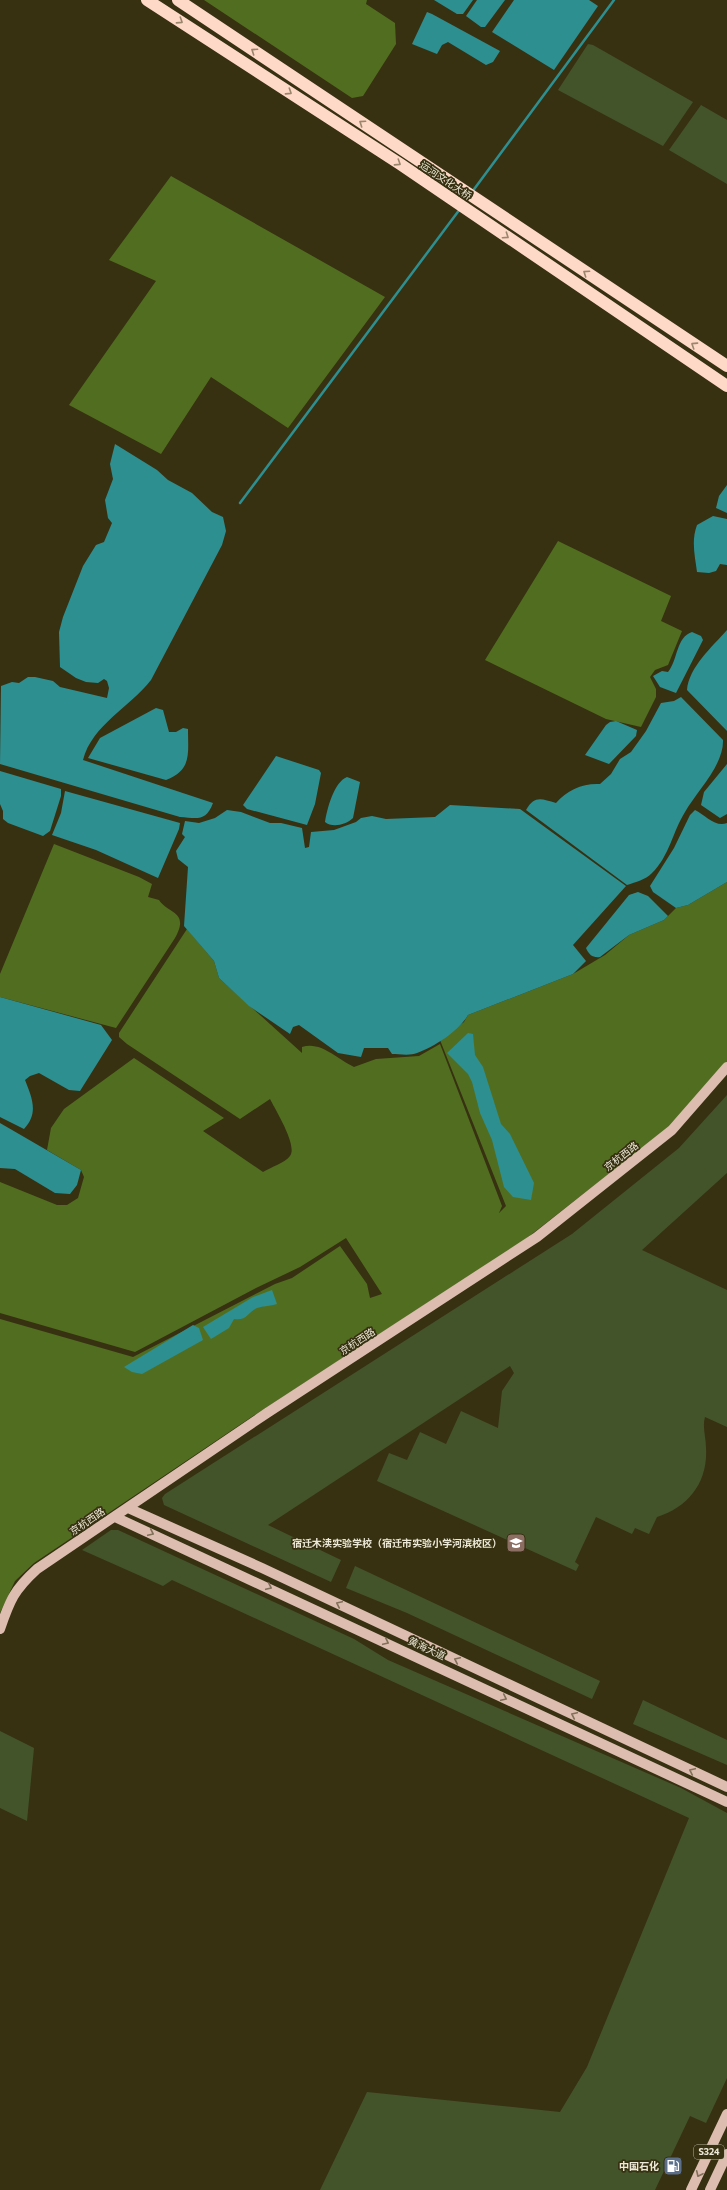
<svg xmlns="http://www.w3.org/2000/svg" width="727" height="2190" font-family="Commissioner,'Noto Sans SC',sans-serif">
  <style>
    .green { fill: #43542b }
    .forest { fill: #516e20 }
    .water { fill: #2e8f90 }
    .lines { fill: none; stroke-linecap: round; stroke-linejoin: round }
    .stream { stroke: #2e8f90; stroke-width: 2.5 }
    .major { stroke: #dcbdaf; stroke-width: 10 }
    .highway { stroke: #fed9c8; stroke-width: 12 }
    .oneway { stroke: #9a856d }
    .oneway2 { stroke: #817059 }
    .labels { text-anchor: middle; stroke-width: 3.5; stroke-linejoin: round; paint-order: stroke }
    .shield { fill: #373112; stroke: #b6b19c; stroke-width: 1 }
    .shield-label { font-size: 9px; font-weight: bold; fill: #ece8d7 }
    .street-label { font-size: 10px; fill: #ece8d7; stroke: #373112 }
    .poi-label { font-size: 10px; font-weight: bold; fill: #ece8d7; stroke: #373112; text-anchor: end }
  </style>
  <rect width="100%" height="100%" fill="#373112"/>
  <!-- green -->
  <path class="green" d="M588,44L593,45L693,102L663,146L558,90Z
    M701,105L727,120V184L669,150Z
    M727,1095V1173L642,1250L727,1290V1427L705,1417C702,1427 706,1437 706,1448C708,1482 689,1507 657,1517L649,1534L635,1528L632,1534L596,1517L575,1562L579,1565L576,1571L377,1481L389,1453L407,1460L420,1432L446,1444L461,1411L498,1428L502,1391L514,1373L510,1366L268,1525L341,1560L331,1582L164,1505L162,1498L165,1494L572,1234L679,1148Z
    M111,1530H118L354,1639L388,1660L681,1788L727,1813V2078L706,2123L690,2116L655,2190H320L367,2092L560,2112L587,2067L689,1818L172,1580L163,1586L82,1550Z
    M355,1566L600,1681L592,1699L407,1613L346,1588Z
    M643,1700L727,1740V1765L633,1724Z
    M0,1731L34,1748L27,1821L0,1808Z"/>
  <!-- forest -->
  <path class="forest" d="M204,0H367L366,4L395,23L396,44L363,96L352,98Z
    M171,176L385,297L288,428L211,377L161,454L69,405L156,281L109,260Z
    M558,541L671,596L661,621L682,631L668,665L655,670L650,677L656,689V697L641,727L606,719L485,660Z
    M54,844L139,877L152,884L148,897L159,900C168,914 190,911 175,938L116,1028L0,997V974Z
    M727,882V1062L674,1123L523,1241L250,1418L34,1563L15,1581L0,1613V1319L133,1357L275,1284L292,1278L340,1246L367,1284L370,1298L382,1294L346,1238L300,1267L256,1288L135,1352L0,1313V1182L57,1205H67L78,1198L84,1177L81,1170L47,1150L51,1128L64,1109L134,1058L224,1118L203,1131L263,1172C271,1167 285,1163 290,1156C298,1146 275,1109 270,1099L240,1119L127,1044L119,1037V1033L187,929L214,961L219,978L302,1053V1047C321,1041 337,1059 354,1067L376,1059L419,1056L440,1044L502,1206L499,1213L506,1206L440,1040L464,1022L468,1015L573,974L605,955L629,935L664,920L676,908L688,905Z"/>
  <!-- water -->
  <path class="water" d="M434,0H473L463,14H457Z
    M477,0H505L485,27H481L466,16Z
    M514,0H589L598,6L554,70L492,32Z
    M427,12L432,14L500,51L493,62L486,65L448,42L442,45L437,54L412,44Z
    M115,444L157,470L168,480L192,493L212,512L223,517L226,531L222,545L151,680C130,707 92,725 83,760L213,803C206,822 197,818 180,817L0,764L1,686L12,682L19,683L28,677H35L53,681L60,687L107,698L109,688L107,681L104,679L98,683L86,682L76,678L60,667L59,632L63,617L83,566L96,545L104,542L112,523L108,518L105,500L113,479L110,464Z
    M727,485V513L716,508L719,496Z
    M713,516L727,519V565L720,564L716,571L709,573L697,572C695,556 691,541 697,525Z
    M727,630V731L687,690C689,667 712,647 727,630Z
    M692,632L701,636L703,640L676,693L660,687L653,676L662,671L668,672C678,660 676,637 692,632Z
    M681,697L723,740C724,765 697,791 685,812C673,831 669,857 652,873C645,880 636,882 627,885L526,810C535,795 541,799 556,803C567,790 583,783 600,784L611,774L620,759L631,752L646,731L661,703L674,701Z
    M156,708L163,710L169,732H176L183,728L188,729C188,754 192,770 166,780L88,758L100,738Z
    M616,721L637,730L636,736L609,764L585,755L606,725L610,722Z
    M276,756L319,770L321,773L315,804L307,825L247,809L243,805Z
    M727,764V814L720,818L701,805L704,792Z
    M0,771L61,789V796L50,831L43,836L8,823L3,819V811L0,804Z
    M347,777L360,782L353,818C346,825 332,828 325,822C327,809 334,782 347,777Z
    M65,791L180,823L179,829L158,878L96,850L52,835L61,813Z
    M450,805L520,809L626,886L573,945L586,961L573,974L468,1015C459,1031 434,1047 417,1053C410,1056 399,1054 392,1054L388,1048H364L361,1057L338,1053L299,1025L293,1027L290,1034L249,1006L219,978L214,961L184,926L188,867L178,859L176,851L185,837L182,834L185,821L199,823L215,818L227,810L241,812L270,823H281L302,828L305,848L309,847L311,832L334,830L356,822L361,818L372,816L386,819L435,817Z
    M695,810C705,815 716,828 727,823V882L688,905L676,908L653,892L650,886L674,848L690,815Z
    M638,892L648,896L668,916L664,920L629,935L600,957C593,958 589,955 586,948L629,895Z
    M0,997L101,1025L112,1040L80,1091L69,1090L39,1073L30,1076L25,1080C32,1098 39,1113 24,1129L0,1117Z
    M468,1033L473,1034L475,1055L483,1067L501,1124L510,1134L534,1183L531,1200L513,1197L504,1187L492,1140L480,1113L472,1082L468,1074L447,1053Z
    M0,1123L81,1170L77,1185L70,1194L55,1193L15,1169L0,1168Z
    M272,1290L277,1304C271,1306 263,1306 257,1308C248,1312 247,1321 234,1319L229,1328L211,1339L203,1327L253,1297Z
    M193,1325L199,1328L203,1340L142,1374L132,1372L124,1367Z"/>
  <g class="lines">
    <!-- stream -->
    <path class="stream" d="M472,192L614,0
      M240,503L460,209"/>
    <!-- major -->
    <path class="major" d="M128,1508L262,1568L727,1787
      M115,1517L727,1802
      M0,1629C10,1600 14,1590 37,1569L267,1413L537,1237L672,1130L727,1067
      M691,2190L727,2114
      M710,2190L727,2154"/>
    <!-- highway -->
    <path class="highway" d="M147,0L400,164L727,386
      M178,0L727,366"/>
  </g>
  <!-- one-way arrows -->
  <defs><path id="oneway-chevron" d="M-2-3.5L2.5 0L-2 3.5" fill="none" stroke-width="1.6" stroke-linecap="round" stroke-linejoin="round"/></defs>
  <g class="oneway">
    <use href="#oneway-chevron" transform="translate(180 21) rotate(33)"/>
    <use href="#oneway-chevron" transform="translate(254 51) rotate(-146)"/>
    <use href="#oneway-chevron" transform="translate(289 92) rotate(33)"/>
    <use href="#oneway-chevron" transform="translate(362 123) rotate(-146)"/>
    <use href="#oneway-chevron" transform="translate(398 163) rotate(33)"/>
    <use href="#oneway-chevron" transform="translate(506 236) rotate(34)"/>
    <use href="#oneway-chevron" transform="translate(586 273) rotate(-146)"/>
    <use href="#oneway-chevron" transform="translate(694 345) rotate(-147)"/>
  </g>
  <g class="oneway2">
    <use href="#oneway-chevron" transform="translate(151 1533) rotate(25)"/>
    <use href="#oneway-chevron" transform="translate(269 1587) rotate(25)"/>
    <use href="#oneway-chevron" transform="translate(339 1604) rotate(-155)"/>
    <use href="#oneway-chevron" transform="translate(386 1642) rotate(25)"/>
    <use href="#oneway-chevron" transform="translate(457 1660) rotate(-155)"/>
    <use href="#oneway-chevron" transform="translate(504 1698) rotate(25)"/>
    <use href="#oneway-chevron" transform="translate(574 1715) rotate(-155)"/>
    <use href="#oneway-chevron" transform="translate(692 1771) rotate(-155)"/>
    <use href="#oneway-chevron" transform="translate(699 2174) rotate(115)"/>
  </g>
  <!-- icons -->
  <defs>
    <g id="school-square" transform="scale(1)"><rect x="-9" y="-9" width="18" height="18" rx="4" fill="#8d6e63" stroke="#373112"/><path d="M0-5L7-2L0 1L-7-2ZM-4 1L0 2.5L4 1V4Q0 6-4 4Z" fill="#fff"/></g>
    <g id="fuel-square" transform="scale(1)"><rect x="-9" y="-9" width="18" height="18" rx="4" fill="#5c6f8a" stroke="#373112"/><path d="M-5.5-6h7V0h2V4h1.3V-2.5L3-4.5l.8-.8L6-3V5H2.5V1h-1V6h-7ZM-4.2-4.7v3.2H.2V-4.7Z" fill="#fff"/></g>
  </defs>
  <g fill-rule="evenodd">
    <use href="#school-square" x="516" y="1543"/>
    <use href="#fuel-square" x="673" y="2166"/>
  </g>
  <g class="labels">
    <!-- shield labels -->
    <rect class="shield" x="694" y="2145" width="30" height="14" rx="3"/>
    <g class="shield-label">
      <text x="709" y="2155">S324</text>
    </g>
    <!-- street labels -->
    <g class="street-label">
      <text transform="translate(446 180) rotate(34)" y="4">运河文化大桥</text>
      <text transform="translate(621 1156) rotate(-38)" y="4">京杭西路</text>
      <text transform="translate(357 1341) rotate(-33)" y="4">京杭西路</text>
      <text transform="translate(87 1521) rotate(-34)" y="4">京杭西路</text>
      <text transform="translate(427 1648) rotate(25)" y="4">黄海大道</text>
    </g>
    <!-- poi labels -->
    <g class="poi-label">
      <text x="502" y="1547">宿迁木渎实验学校（宿迁市实验小学河滨校区）</text>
      <text x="659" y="2170">中国石化</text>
    </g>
  </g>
</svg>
